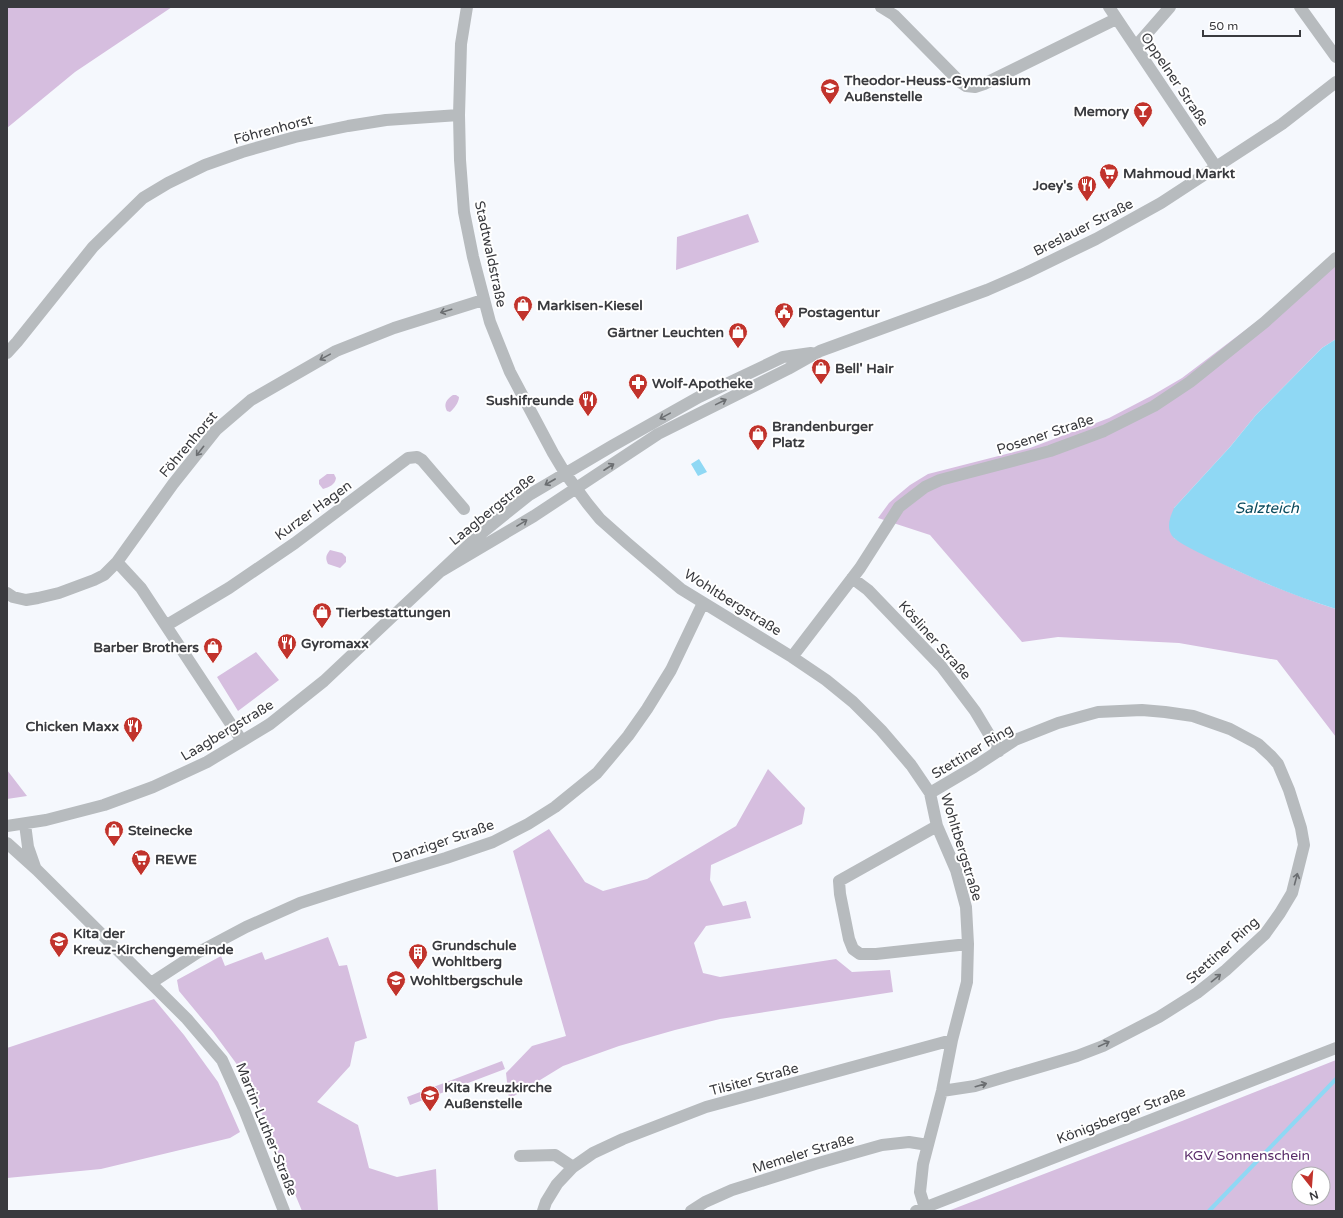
<svg xmlns="http://www.w3.org/2000/svg" width="1343" height="1218" font-family="'Varela Round',sans-serif">
  <style>
    .green { fill: #d6bedf; fill-rule: evenodd }
    .water { fill: #8fd8f4 }
    .lines { fill: none; stroke-linecap: round; stroke-linejoin: round }
    .stream { stroke: #8fd8f4; stroke-width: 4 }
    .minor { stroke: #b7bbbe; stroke-width: 12 }
    .oneway { stroke: #6b6e71 }
    .labels { text-anchor: middle; stroke-width: 4; stroke-linejoin: round; paint-order: stroke }
    .street-label { font-size: 14px; fill: #393a3e; stroke: #fff }
    .poi-label { font-size: 14px; font-weight: bold; fill: #393a3e; stroke: #fff; text-anchor: start }
    .park-label { font-size: 14px; fill: #5a2c69; stroke: #fff }
    .water-label { font-size: 15px; font-style: italic; fill: #094a5d; stroke: #fff }
  </style>
  <rect width="100%" height="100%" fill="#f5f8fd"/>
  <!-- green -->
  <path class="green" d="M7,7H172L75,72L7,128Z
    M748,214L759,242L676,270L677,237Z
    M1336,252V339L1322,348L1256,415L1230,447L1174,508V538C1225,567 1280,591 1336,609V737L1277,660L1179,643L1058,637L1022,642L930,535L878,518L889,503L898,495L910,485L928,474L1030,448L1109,418L1153,395L1182,378L1260,319Z
    M453,395H456L459,397C459,402 454,409 450,412L447,411C443,404 447,399 453,395Z
    M327,474H334L336,478C335,485 329,487 323,489L319,484V480Z
    M330,550L342,553L346,557V562L340,568L328,564C325,558 326,555 330,550Z
    M256,652L279,680L238,711L217,677Z
    M768,769L805,808L802,824L711,865L710,880L723,906L746,901L751,918L706,926L694,943L703,973L720,977L836,959L852,972L890,970L893,992L720,1019L675,1030L619,1046L563,1066L509,1099L506,1073L532,1046L566,1036L513,851L549,829L585,882L603,891L647,879L736,826Z
    M7,770L27,796L7,799Z
    M328,937L339,966L347,965L367,1038L355,1042L350,1066L317,1102L358,1125L369,1168L397,1177L436,1169L438,1211H302L247,1078L213,1032L179,991L177,980L221,956L225,966L262,952L265,960Z
    M154,999L184,1035L218,1082L240,1132L230,1138L101,1169L7,1178V1048Z
    M1336,1060V1211H948L1182,1121ZM1299,1174H1323V1198H1299Z
    M502,1061L505,1069L410,1105L407,1097Z"/>
  <!-- water -->
  <path class="water" d="M1336,339V609C1294,596 1254,579 1214,560C1204,555 1182,545 1174,538C1165,529 1170,517 1174,508L1230,447L1256,415L1322,348Z
    M699,459L707,472L698,476L691,464Z"/>
  <g class="lines">
    <!-- stream -->
    <path class="stream" d="M1209,1211L1336,1079"/>
    <!-- minor -->
    <path class="minor" d="M467,7L461,44L459,115L460,160L464,212L473,257L490,322L510,372L553,453L565,473L587,503L600,519L627,543L681,589L792,657L826,680L853,702L881,730L911,765L930,793L937,826L956,870L966,907L968,944L967,982L952,1040L942,1091L923,1164L920,1192L925,1208
      M881,7L894,15L960,82L966,86L975,87L984,84L1116,19
      M1109,7L1216,167
      M1300,7L1336,57
      M1136,46L1170,7
      M7,353L17,342L93,247L143,198L168,183L205,165L242,152L295,137L348,126L386,120L459,115
      M117,562L141,588L242,741
      M441,571L534,516L658,434L788,369L820,351L987,290L1026,273L1096,239L1161,203L1216,167L1282,124L1336,82
      M852,578L868,590L941,666L975,711L999,751
      M7,593L13,597L26,600L38,598L59,593L94,580L104,575L117,562L173,484L216,430L251,400L336,351L394,328L483,300
      M167,625L229,588L295,543L408,458L417,457L422,460L464,509
      M792,657L860,568L899,507L925,487L940,480L1050,451L1104,431L1154,406L1190,382L1265,322L1336,258
      M930,793L974,767L1015,740L1058,723L1098,712L1142,710L1165,712L1193,716L1230,729L1258,744L1271,756L1278,764L1289,790L1301,828L1304,845L1292,893L1280,913L1265,934L1226,970L1197,993L1159,1017L1103,1046L1077,1056L975,1086L942,1091
      M25,824L28,847L35,867
      M7,826L46,820L104,805L153,787L207,762L242,741L270,724L324,681L478,536L529,495L612,446L699,397L783,357L811,353
      M937,826L839,881L840,894L849,939L853,949L860,954H876L968,944
      M7,843L37,870L187,1019L222,1060L244,1109L284,1211
      M151,983L197,953L246,927L300,903L353,886L446,858L493,842L528,824L555,807L597,773L628,736L647,709L671,670L703,603
      M520,1156L555,1155L573,1167
      M543,1211L546,1202L557,1184L573,1167L593,1153L623,1139L706,1107L952,1040
      M691,1211L705,1202L732,1190L815,1164L882,1145L909,1142L928,1145
      M916,1211L1336,1048"/>
  </g>
  <!-- one-way arrows -->
  <defs><path id="oneway-shaft" d="M-6 0H5M1.5-3L5.5 0L1.5 3" fill="none" stroke-width="1.6" stroke-linecap="round" stroke-linejoin="round"/></defs>
  <g class="oneway">
    <use href="#oneway-shaft" transform="translate(446 311) rotate(163)"/>
    <use href="#oneway-shaft" transform="translate(325 357) rotate(151)"/>
    <use href="#oneway-shaft" transform="translate(721 402) rotate(-26)"/>
    <use href="#oneway-shaft" transform="translate(665 416) rotate(151)"/>
    <use href="#oneway-shaft" transform="translate(200 451) rotate(128)"/>
    <use href="#oneway-shaft" transform="translate(609 467) rotate(-33)"/>
    <use href="#oneway-shaft" transform="translate(550 482) rotate(150)"/>
    <use href="#oneway-shaft" transform="translate(522 523) rotate(-32)"/>
    <use href="#oneway-shaft" transform="translate(1296 879) rotate(-75)"/>
    <use href="#oneway-shaft" transform="translate(1216 978) rotate(-39)"/>
    <use href="#oneway-shaft" transform="translate(1104 1044) rotate(-25)"/>
    <use href="#oneway-shaft" transform="translate(981 1085) rotate(-16)"/>
  </g>
  <!-- icons -->
  <defs>
    <g id="school-pin" transform="scale(1)"><path d="M0 17L-7.5 6A9.5 9.5 0 1 1 7.5 6Z" fill="#c1332c" stroke="#fff"/><path d="M0-5L7-2L0 1L-7-2ZM-4 1L0 2.5L4 1V4Q0 6-4 4Z" fill="#fff"/></g>
    <g id="bar-pin" transform="scale(1)"><path d="M0 17L-7.5 6A9.5 9.5 0 1 1 7.5 6Z" fill="#c1332c" stroke="#fff"/><path d="M-6-5H6L.8 .8V4.5H3.5V6h-7V4.5H-.8V.8Z" fill="#fff"/></g>
    <g id="supermarket-pin" transform="scale(1)"><path d="M0 17L-7.5 6A9.5 9.5 0 1 1 7.5 6Z" fill="#c1332c" stroke="#fff"/><path d="M-6-5.5h2.5l.6 2H6L4.5 2H-2.5L-4.4-4H-6ZM-1.5 3.2a1.3 1.3 0 1 0 .1 0ZM3 3.2a1.3 1.3 0 1 0 .1 0Z" fill="#fff"/></g>
    <g id="restaurant-pin" transform="scale(1)"><path d="M0 17L-7.5 6A9.5 9.5 0 1 1 7.5 6Z" fill="#c1332c" stroke="#fff"/><path d="M-5-6h1v4h1v-4h1v4h1v-4h1v5L-1.5 .5V6h-2V.5L-5-1ZM5-6V6H3V1.5H1.5Q1.5-4 5-6Z" fill="#fff"/></g>
    <g id="shop-pin" transform="scale(1)"><path d="M0 17L-7.5 6A9.5 9.5 0 1 1 7.5 6Z" fill="#c1332c" stroke="#fff"/><path d="M-5-2.5h2.3a2.7 3.5 0 0 1 5.4 0H5L5.5 6h-11ZM-1.5-2.5h3a1.5 2.3 0 0 0-3 0Z" fill="#fff"/></g>
    <g id="civic-pin" transform="scale(1)"><path d="M0 17L-7.5 6A9.5 9.5 0 1 1 7.5 6Z" fill="#c1332c" stroke="#fff"/><path d="M-.6-6.5H3V-4.5H.6V-3L4-1V1h2V6H-6V1h2V-1L-.6-3ZM-1.2 2.5V6h2.4V2.5Z" fill="#fff"/></g>
    <g id="pharmacy-pin" transform="scale(1)"><path d="M0 17L-7.5 6A9.5 9.5 0 1 1 7.5 6Z" fill="#c1332c" stroke="#fff"/><path d="M-2-6h4v4h4v4h-4v4h-4v-4h-4v-4h4Z" fill="#fff"/></g>
    <g id="building-pin" transform="scale(1)"><path d="M0 17L-7.5 6A9.5 9.5 0 1 1 7.5 6Z" fill="#c1332c" stroke="#fff"/><path d="M-4-6H4V6H1V3H-1V6H-4ZM-2.5-4.3h1.7v1.8h-1.7ZM.8-4.3h1.7v1.8H.8ZM-2.5-1h1.7V.8h-1.7ZM.8-1h1.7V.8H.8Z" fill="#fff"/></g>
  </defs>
  <g fill-rule="evenodd">
    <use href="#school-pin" x="830" y="88"/>
    <use href="#bar-pin" x="1143" y="111"/>
    <use href="#supermarket-pin" x="1109" y="173"/>
    <use href="#restaurant-pin" x="1087" y="185"/>
    <use href="#shop-pin" x="523" y="305"/>
    <use href="#civic-pin" x="784" y="312"/>
    <use href="#shop-pin" x="738" y="332"/>
    <use href="#shop-pin" x="821" y="368"/>
    <use href="#pharmacy-pin" x="638" y="383"/>
    <use href="#restaurant-pin" x="588" y="400"/>
    <use href="#shop-pin" x="758" y="434"/>
    <use href="#shop-pin" x="322" y="612"/>
    <use href="#restaurant-pin" x="287" y="643"/>
    <use href="#shop-pin" x="213" y="647"/>
    <use href="#restaurant-pin" x="133" y="726"/>
    <use href="#shop-pin" x="114" y="830"/>
    <use href="#supermarket-pin" x="141" y="859"/>
    <use href="#school-pin" x="59" y="941"/>
    <use href="#building-pin" x="418" y="953"/>
    <use href="#school-pin" x="396" y="980"/>
    <use href="#school-pin" x="430" y="1095"/>
  </g>
  <g class="labels">
    <!-- street labels -->
    <g class="street-label">
      <text transform="translate(1175 79) rotate(56)" y="5">Oppelner Straße</text>
      <text transform="translate(273 129) rotate(-15)" y="5">Föhrenhorst</text>
      <text transform="translate(1083 227) rotate(-27)" y="5">Breslauer Straße</text>
      <text transform="translate(491 254) rotate(78)" y="5">Stadtwaldstraße</text>
      <text transform="translate(1045 434) rotate(-18)" y="5">Posener Straße</text>
      <text transform="translate(188 444) rotate(-50)" y="5">Föhrenhorst</text>
      <text transform="translate(492 509) rotate(-39)" y="5">Laagbergstraße</text>
      <text transform="translate(313 510) rotate(-36)" y="5">Kurzer Hagen</text>
      <text transform="translate(733 602) rotate(32)" y="5">Wohltbergstraße</text>
      <text transform="translate(935 640) rotate(48)" y="5">Kösliner Straße</text>
      <text transform="translate(227 730) rotate(-31)" y="5">Laagbergstraße</text>
      <text transform="translate(972 751) rotate(-31)" y="5">Stettiner Ring</text>
      <text transform="translate(443 841) rotate(-19)" y="5">Danziger Straße</text>
      <text transform="translate(962 847) rotate(73)" y="5">Wohltbergstraße</text>
      <text transform="translate(1222 950) rotate(-42)" y="5">Stettiner Ring</text>
      <text transform="translate(754 1079) rotate(-15)" y="5">Tilsiter Straße</text>
      <text transform="translate(1121 1115) rotate(-21)" y="5">Königsberger Straße</text>
      <text transform="translate(267 1129) rotate(68)" y="5">Martin-Luther-Straße</text>
      <text transform="translate(803 1153) rotate(-17)" y="5">Memeler Straße</text>
    </g>
    <!-- poi labels -->
    <g class="poi-label">
      <text x="844" y="85">Theodor-Heuss-Gymnasium<tspan x="844" dy="16">Außenstelle</tspan></text>
      <text x="1129" y="116" text-anchor="end">Memory</text>
      <text x="1123" y="178">Mahmoud Markt</text>
      <text x="1073" y="190" text-anchor="end">Joey's</text>
      <text x="537" y="310">Markisen-Kiesel</text>
      <text x="798" y="317">Postagentur</text>
      <text x="724" y="337" text-anchor="end">Gärtner Leuchten</text>
      <text x="835" y="373">Bell' Hair</text>
      <text x="652" y="388">Wolf-Apotheke</text>
      <text x="574" y="405" text-anchor="end">Sushifreunde</text>
      <text x="772" y="431">Brandenburger<tspan x="772" dy="16">Platz</tspan></text>
      <text x="336" y="617">Tierbestattungen</text>
      <text x="301" y="648">Gyromaxx</text>
      <text x="199" y="652" text-anchor="end">Barber Brothers</text>
      <text x="119" y="731" text-anchor="end">Chicken Maxx</text>
      <text x="128" y="835">Steinecke</text>
      <text x="155" y="864">REWE</text>
      <text x="73" y="938">Kita der<tspan x="73" dy="16">Kreuz-Kirchengemeinde</tspan></text>
      <text x="432" y="950">Grundschule<tspan x="432" dy="16">Wohltberg</tspan></text>
      <text x="410" y="985">Wohltbergschule</text>
      <text x="444" y="1092">Kita Kreuzkirche<tspan x="444" dy="16">Außenstelle</tspan></text>
    </g>
    <!-- park labels -->
    <g class="park-label">
      <text x="1247" y="1160">KGV Sonnenschein</text>
    </g>
    <!-- water labels -->
    <g class="water-label">
      <text x="1267" y="513">Salzteich</text>
    </g>
  </g>
  <!-- border -->
  <rect width="1343" height="1218" fill="none" stroke="#393a3e" stroke-width="16"/>
  <!-- north arrow -->
  <g transform="translate(1311 1186) rotate(163)"><circle r="19" fill="#ffffff" stroke="#b0b0b2"/>
  <path d="M0-3L7 15L0 10L-7 15Z" fill="#c1332c"/>
  <text y="-6" font-size="11" font-weight="bold" text-anchor="middle" fill="#393a3e">N</text>
  </g>
  <!-- scale -->
  <path d="M1203 30v6h97v-6" fill="none" stroke="#393a3e" stroke-width="2"/>
  <text x="1209" y="30" font-size="12" fill="#393a3e" stroke="#ffffff" stroke-width="3" paint-order="stroke">50 m</text>
</svg>
